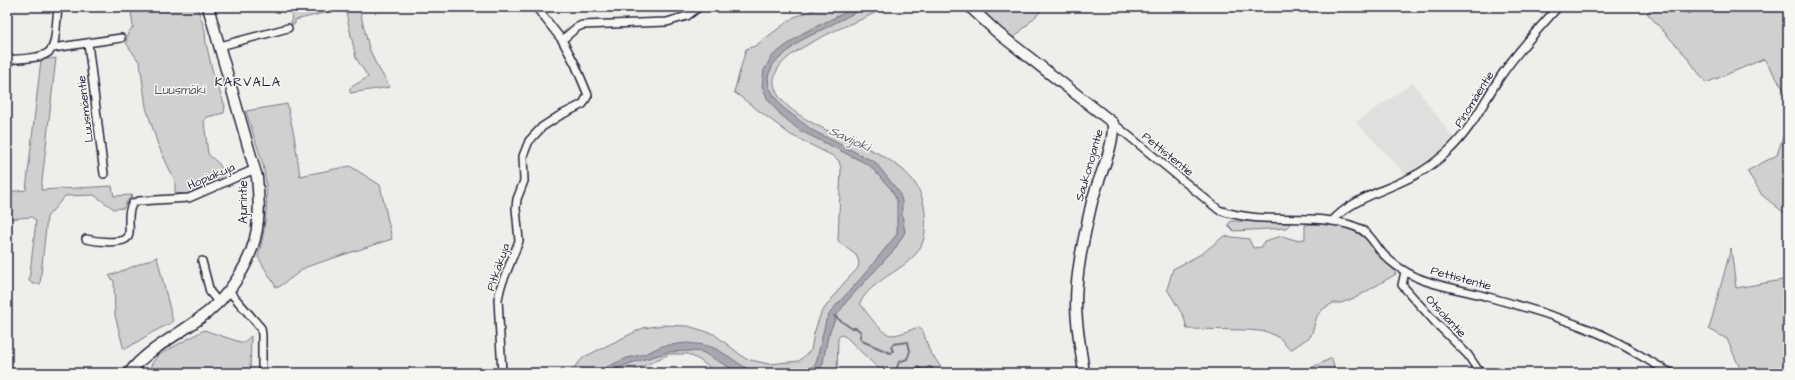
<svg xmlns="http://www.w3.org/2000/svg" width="1795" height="380" font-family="'Architects Daughter',sans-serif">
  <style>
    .built { fill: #dfdfde }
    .green { fill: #d0d0d1; stroke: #797986 }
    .water { fill: #a7a7af; stroke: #727281 }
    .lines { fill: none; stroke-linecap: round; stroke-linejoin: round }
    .stream { stroke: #727281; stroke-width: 2 }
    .street-casing { stroke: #22223b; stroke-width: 10 }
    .secondary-casing { stroke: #22223b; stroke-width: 13 }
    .street { stroke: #f6f6f2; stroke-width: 7 }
    .secondary { stroke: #f6f6f2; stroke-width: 10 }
    .labels { text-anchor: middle; stroke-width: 3; stroke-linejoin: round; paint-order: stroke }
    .park-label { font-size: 12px; fill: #565668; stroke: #f6f6f2 }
    .street-label { font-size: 12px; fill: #22223b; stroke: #f6f6f2 }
    .neighbourhood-label { font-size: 13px; letter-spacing: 1px; fill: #22223b; stroke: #f6f6f2 }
    .water-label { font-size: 13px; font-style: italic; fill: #575769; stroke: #f6f6f2 }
  </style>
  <rect width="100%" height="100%" fill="#eeeeeb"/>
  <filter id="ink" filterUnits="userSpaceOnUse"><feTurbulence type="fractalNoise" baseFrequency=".025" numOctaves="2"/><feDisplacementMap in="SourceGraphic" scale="8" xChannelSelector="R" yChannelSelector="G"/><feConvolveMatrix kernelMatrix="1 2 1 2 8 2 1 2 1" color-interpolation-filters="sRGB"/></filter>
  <g filter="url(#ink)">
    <!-- built -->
    <path class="built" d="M1413,83L1456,142L1420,169L1407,176L1356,122Z"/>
    <!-- green -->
    <path class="green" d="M129,7H170L172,9L179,7H197L205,30L206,43L213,73L225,106L224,113L207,117L204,121L208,154L219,164L227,177L186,194L175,193V181L158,145L146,107L140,63L126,43L128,33L133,27L131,11Z
      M307,7H359L369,48L375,62L390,87L350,93V88L368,77L356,58L345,8L295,20V24H291L292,12Z
      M822,7H889C880,10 871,15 862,19C838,29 815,39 794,53C730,98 837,134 869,149C881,154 892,161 902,169C922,186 927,206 925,232C922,268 875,273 860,303C865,311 882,334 891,335C900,335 910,330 918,327L923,331L929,350L945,373H883L846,337L841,335L838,338L837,373H717L701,361L688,354H669L629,373H569L584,357L643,328L663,325L688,326L714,334L746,359L769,364L799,361L811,350L814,333L821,313L844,283L858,268L859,262L856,255L840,243L838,240L841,168L839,161L833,156L791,135L734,92L746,49L755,46L794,17Z
      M979,7H1045L1014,38L998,27Z
      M1655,7H1682L1688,14L1701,7H1788V96L1764,59L1706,83L1686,56L1647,13Z
      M56,58L41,190L112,186L114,196L133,195L127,201L124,208L114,209L94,195L65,196L47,217L40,284H33L29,281L36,221L32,217L7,219V192L26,190L41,60Z
      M287,104L294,135L300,176L350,166L380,185L392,239L306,267L279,287H276L258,257C266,228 270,195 263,165C258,147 251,129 246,111Z
      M1788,121V216L1762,195L1747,171L1777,155Z
      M1231,221L1291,223L1286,228L1234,231L1228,225Z
      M1318,224C1338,225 1356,228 1370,243C1374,247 1376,252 1379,256C1385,263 1392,266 1396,274L1357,297L1341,303H1333L1323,309L1317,316L1311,336L1292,349L1288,348L1281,339L1268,332L1249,330L1187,329L1184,317L1167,289L1173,269L1203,253L1224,236L1249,239L1253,248L1262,247L1264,241L1282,236L1295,240L1305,239V225Z
      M1731,248L1736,288L1788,279V373H1742L1727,339L1709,329Z
      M157,257L173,322L153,332L124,350L115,315L114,281L109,276Z
      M204,330L243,343L251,336L250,373H153L151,365L157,356Z
      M1332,358L1335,373H1300Z"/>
    <!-- water -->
    <path class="water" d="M853,7H866L800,41L774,63L768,76L769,87L781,106L812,130L875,162L899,192L902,201V215L905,232L895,249L847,301L837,315L828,336L823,363L819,371L815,373H796L809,370L816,363L826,320L832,310L862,277L897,234V201L891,189L869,165L799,130L780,114L768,100L762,86L764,70L772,56L803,33L848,11Z
      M686,343C695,344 705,344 714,348C729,355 741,367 757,373H739L702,352L690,351L669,352L628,364L608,373H593L627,358L645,354L662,346Z"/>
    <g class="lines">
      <!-- stream -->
      <path class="stream" d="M834,316L851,328H856L861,332L860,337L862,341L890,353L893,351L891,347L893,344L908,342L910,351L907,359L899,362L895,373
        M915,373L917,367L924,370L929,367L932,368L931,373"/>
      <!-- street casing -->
      <g class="street-casing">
        <path id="street" d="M536,7L562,40L576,28L582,25L667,22L687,16L699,7
          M88,43L104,174
          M220,46L288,28
          M53,48L121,38
          M7,60C59,56 53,57 58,7
          M1113,123L1219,210C1263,226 1312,211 1356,227C1370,232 1374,244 1383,254C1393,265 1405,272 1418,278C1440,287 1464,290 1488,297C1522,306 1558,317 1591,330C1620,341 1644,359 1671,373
          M1332,221C1355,196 1390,190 1419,173C1428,168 1438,160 1446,153C1468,134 1480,109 1495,85C1513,56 1536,32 1558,7
          M86,239C94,241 122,245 128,237C130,233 129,225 129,221C129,214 129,209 133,203L139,201L189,198L255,169
          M202,261L210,292L219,303
          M1405,272L1402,285L1435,322L1468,355L1480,373
          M229,291L261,328L262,335V373
          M502,373L498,299L501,286L519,241L516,208L517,199L524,181L523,156L529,141L542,127L559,116L583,104L588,95L575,64L562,40"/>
      </g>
      <!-- secondary casing -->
      <g class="secondary-casing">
        <path id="secondary" d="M970,7L998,33L1113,123C1114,152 1097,178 1091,206C1084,237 1076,271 1076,303C1076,326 1081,350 1084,373
          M129,373C148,349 172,339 196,321C229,299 255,260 258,220C260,205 258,191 257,177L208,7"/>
      </g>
      <!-- street -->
      <use href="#street" class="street"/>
      <!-- secondary -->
      <use href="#secondary" class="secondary"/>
    </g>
  </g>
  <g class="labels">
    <!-- park labels -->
    <g class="park-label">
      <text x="180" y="94">Luusmäki</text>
    </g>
    <!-- street labels -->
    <g class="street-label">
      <text transform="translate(1474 99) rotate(-58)" y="4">Pinomäentie</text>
      <text transform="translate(85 109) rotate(-97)" y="4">Luusmäentie</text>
      <text transform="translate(1168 154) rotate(39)" y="4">Pettistentie</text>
      <text transform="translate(1089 165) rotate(-74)" y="4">Saukonojantie</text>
      <text transform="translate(211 176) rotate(-23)" y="4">Hopiakuja</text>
      <text transform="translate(243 202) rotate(-90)" y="4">Ajurintie</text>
      <text transform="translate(498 267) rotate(-71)" y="4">Pitkäkuja</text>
      <text transform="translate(1461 278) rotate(15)" y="4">Pettistentie</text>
      <text transform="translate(1446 316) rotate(47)" y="4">Otsolantie</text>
    </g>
    <!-- neighbourhood labels -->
    <g class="neighbourhood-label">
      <text x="248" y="86">KARVALA</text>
    </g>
    <!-- water labels -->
    <g class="water-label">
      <text transform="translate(850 138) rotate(25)" y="5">Savijoki</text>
    </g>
  </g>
  <!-- margin -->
  <rect width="1795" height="380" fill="none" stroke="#f6f6f2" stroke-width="24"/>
  <rect x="12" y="12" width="1771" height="356" fill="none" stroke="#22223b" stroke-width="1.5" filter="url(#ink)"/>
</svg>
